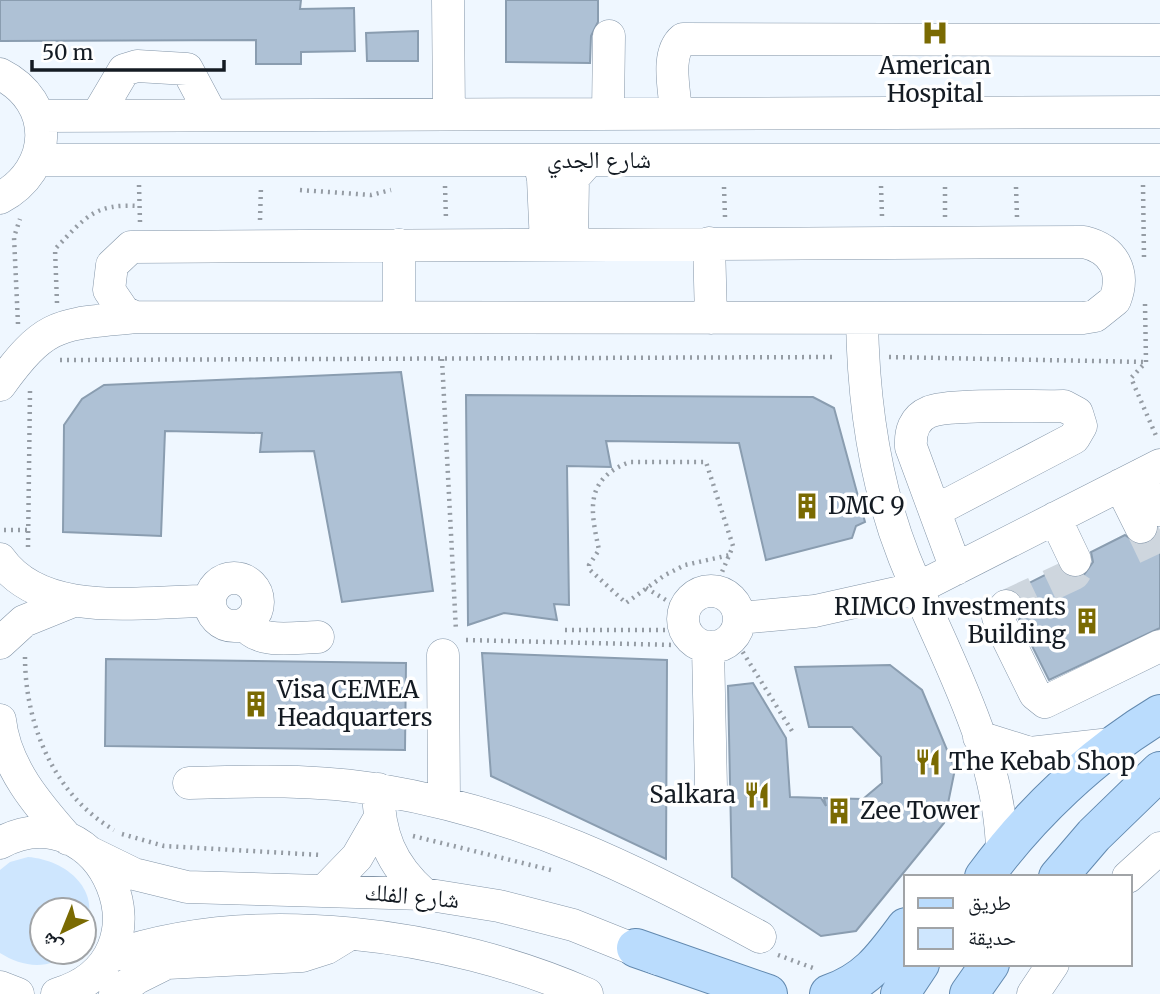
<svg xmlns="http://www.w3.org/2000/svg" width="1160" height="994" font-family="Merriweather,'Noto Naskh Arabic',serif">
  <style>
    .green { fill: #cee6fe }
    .building { fill: #aec1d5; stroke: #8a9db0; stroke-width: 2 }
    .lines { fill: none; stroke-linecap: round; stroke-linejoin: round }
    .minor-tunnel { stroke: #ced6de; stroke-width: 32; stroke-dasharray: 32 16; stroke-linecap: butt }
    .minor-casing { stroke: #8395a8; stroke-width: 33 }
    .major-casing { stroke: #6289af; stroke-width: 40 }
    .path { stroke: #959ca4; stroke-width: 4.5; stroke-dasharray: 2 5; stroke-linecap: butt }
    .minor { stroke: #fff; stroke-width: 32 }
    .major { stroke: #badcfd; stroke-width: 38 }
    .labels { text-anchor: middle; stroke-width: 7; stroke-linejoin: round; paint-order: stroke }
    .poi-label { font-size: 24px; fill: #141b23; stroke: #fff; text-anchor: start }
    .street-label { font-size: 24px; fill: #141b23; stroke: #fff }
  </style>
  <rect width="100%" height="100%" fill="#eff7ff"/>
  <!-- green -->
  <path class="green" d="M28,857C67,860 104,891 84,933V910H42V952H70C49,971 22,967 0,953V870L10,862Z"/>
  <!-- building -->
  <path class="building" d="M0,0H301L300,9L354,8L355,51L301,52V64H256V40L0,41Z
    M506,0H598V22L591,36L590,63L506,62Z
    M418,31V61H367L366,33Z
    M401,372L433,591L342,602L314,451L260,452L262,433L165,431L161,536L63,532L64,425L82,399L104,385Z
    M466,395L813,397L834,408L865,522L856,526L852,538L766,560L739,443L606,441L611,467L567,466L569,605L554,604L557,620L504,613L468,625Z
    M1125,535L1139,545L1155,539L1160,549V628L1049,680L1019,620L1024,607L1022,598L1015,590L1059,568L1073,578L1083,576L1093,562L1091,552Z
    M482,653L667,660L666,859L491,776Z
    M106,659L406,663L405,750L105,746Z
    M890,665L922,690L955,769L944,823L856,931L821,936L732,877L728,686L753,683L786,738L790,797L821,798L826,806L824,798L863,799L882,783L881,757L852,727H809L795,667Z"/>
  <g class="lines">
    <!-- minor-tunnel -->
    <path class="minor-tunnel" d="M1141,527L1160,567
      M1006,606L1074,574L1078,568L1075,560"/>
    <!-- minor casing -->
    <g class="minor-casing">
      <path id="minor" d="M448,0L449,114
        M0,74C56,102 54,169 0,198
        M608,113L609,36
        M676,113C675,91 665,54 683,39L1160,40
        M98,114L124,70L137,66L187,69L211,114
        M39,116L1160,112
        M37,160H1160
        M539,160L543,179L546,244
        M709,243L711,318
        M572,244L573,178L589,160
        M399,245V317
        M862,318C863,399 874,481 904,557C942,652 1000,747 1002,851
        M0,385C47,320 60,325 135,317L1083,318L1095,316L1115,300C1126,271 1113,249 1084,242L131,247L112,265L109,290L124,312L135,317
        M1142,474L1160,510
        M1120,485L1141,527
        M935,511L1074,438L1081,426L1077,413L1064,406C1038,407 949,403 929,412C914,418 910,432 911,447L956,569
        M1055,518L1075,560
        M0,559C43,620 143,601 209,601
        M210 602a24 24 0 1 1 48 0a24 24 0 1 1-48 0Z
        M683 619a28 28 0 1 1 56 0a28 28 0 1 1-56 0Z
        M1006,606L998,617L1000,623L1035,694L1045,702L1160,646
        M739,618L815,611L918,588L1160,465
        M245,624C258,645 296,637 318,637
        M0,643L24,621L71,602
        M708,647L711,788
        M443,655L444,803
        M0,720C5,767 38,805 68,839
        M979,737L1030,753L1120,743
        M189,783C252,781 318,779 380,790C523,814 635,869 760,937
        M378,789C379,834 390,864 424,894
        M0,843C102,788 177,959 57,994
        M91,853L134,874L187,887L424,894L499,906L573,925L658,959
        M1128,877L1160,848
        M326,889L357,857L379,819
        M109,957C254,906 448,933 587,994
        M0,987L18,994
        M115,994L137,978L167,963L302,956L327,948L345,937
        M1033,994L1053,964"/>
    </g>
    <!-- major casing -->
    <g class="major-casing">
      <path id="major" d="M984,877C1030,814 1093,754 1160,714
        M1058,877L1094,835L1160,771
        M636,948L768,994
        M829,994C867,981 883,958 906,927
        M900,994L920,964
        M969,994L990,964"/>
    </g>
    <!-- path -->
    <path class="path" d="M139,185L140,222
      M1143,185L1144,257
      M445,186L446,220
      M881,186L882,216
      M724,187L725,217
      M945,187V217
      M1016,187L1017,217
      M300,190L371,195L391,190
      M260,220L261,186
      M57,303L55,249C85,218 94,203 139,206
      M1145,304L1146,362L1131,378L1157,438
      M18,324L14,237L20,219
      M889,357L1146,362
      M442,359L456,631
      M60,360L835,357
      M4,530H29
      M28,547L30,391
      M646,588L684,611
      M714,591L733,546L706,462H630C583,479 591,512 599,550L589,565L590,570L626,603L665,575L685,565L730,555
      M565,630H685
      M466,640L675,645L681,642
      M739,646L792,731
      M25,657C25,724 54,795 114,830
      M122,834L164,846L321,855
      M413,836L551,870
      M778,955L813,968"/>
    <!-- minor -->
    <use href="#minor" class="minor"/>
    <!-- major -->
    <use href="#major" class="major"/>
  </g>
  <!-- icons -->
  <defs>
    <g id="hospital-bare" transform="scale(2.1)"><path d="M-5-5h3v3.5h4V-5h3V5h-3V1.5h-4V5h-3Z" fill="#7a6a02" stroke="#fff" stroke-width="2.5" paint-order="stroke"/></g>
    <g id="building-bare" transform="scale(2.1)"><path d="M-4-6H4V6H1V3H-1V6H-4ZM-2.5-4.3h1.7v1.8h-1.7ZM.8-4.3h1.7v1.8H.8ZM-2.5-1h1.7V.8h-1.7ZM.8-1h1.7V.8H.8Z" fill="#7a6a02" stroke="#fff" stroke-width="2.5" paint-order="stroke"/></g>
    <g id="restaurant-bare" transform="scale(2.1)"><path d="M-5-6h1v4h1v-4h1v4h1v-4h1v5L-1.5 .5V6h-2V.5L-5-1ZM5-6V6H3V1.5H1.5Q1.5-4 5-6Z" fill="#7a6a02" stroke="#fff" stroke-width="2.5" paint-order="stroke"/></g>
  </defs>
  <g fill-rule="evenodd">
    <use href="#hospital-bare" x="935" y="33"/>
    <use href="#building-bare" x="807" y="506"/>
    <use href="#building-bare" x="1087" y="621"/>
    <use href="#building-bare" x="256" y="704"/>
    <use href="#restaurant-bare" x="928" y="762"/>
    <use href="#restaurant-bare" x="757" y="795"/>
    <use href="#building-bare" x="839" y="811"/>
  </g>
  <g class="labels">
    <!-- poi labels -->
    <g class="poi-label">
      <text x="935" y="74" text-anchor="middle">American<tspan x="935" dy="28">Hospital</tspan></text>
      <text x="828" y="514">DMC 9</text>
      <text x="1066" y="615" text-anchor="end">RIMCO Investments<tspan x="1066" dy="28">Building</tspan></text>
      <text x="277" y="698">Visa CEMEA<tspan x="277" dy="28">Headquarters</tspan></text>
      <text x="949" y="770">The Kebab Shop</text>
      <text x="736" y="803" text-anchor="end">Salkara</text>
      <text x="860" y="819">Zee Tower</text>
    </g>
    <!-- street labels -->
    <g class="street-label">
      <text x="599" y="168">شارع الجدي</text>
      <text transform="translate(412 896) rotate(5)" y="8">شارع الفلك</text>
    </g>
  </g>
  <!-- legend -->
  <rect x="904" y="875" width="228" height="91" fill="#ffffff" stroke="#a1a4a7" stroke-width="2"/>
  <rect x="918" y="898" width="35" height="10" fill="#badcfd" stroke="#a1a4a7" stroke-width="2"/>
  <text x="968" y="910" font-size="21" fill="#141b23">طريق</text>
  <rect x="918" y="928" width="35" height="21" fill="#cee6fe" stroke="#a1a4a7" stroke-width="2"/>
  <text x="968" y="945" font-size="21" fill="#141b23">حديقة</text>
  <!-- north arrow -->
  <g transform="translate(63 931) rotate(223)"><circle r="33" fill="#ffffff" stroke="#a1a4a7" stroke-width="2"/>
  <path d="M0-5L12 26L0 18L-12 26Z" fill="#7a6a02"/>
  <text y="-10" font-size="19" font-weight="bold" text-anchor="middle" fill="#141b23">ش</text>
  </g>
  <!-- scale -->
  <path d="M32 60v10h192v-10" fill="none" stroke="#141b23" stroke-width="3.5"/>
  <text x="42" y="60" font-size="21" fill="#141b23" stroke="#ffffff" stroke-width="5" paint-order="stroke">50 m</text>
</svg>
